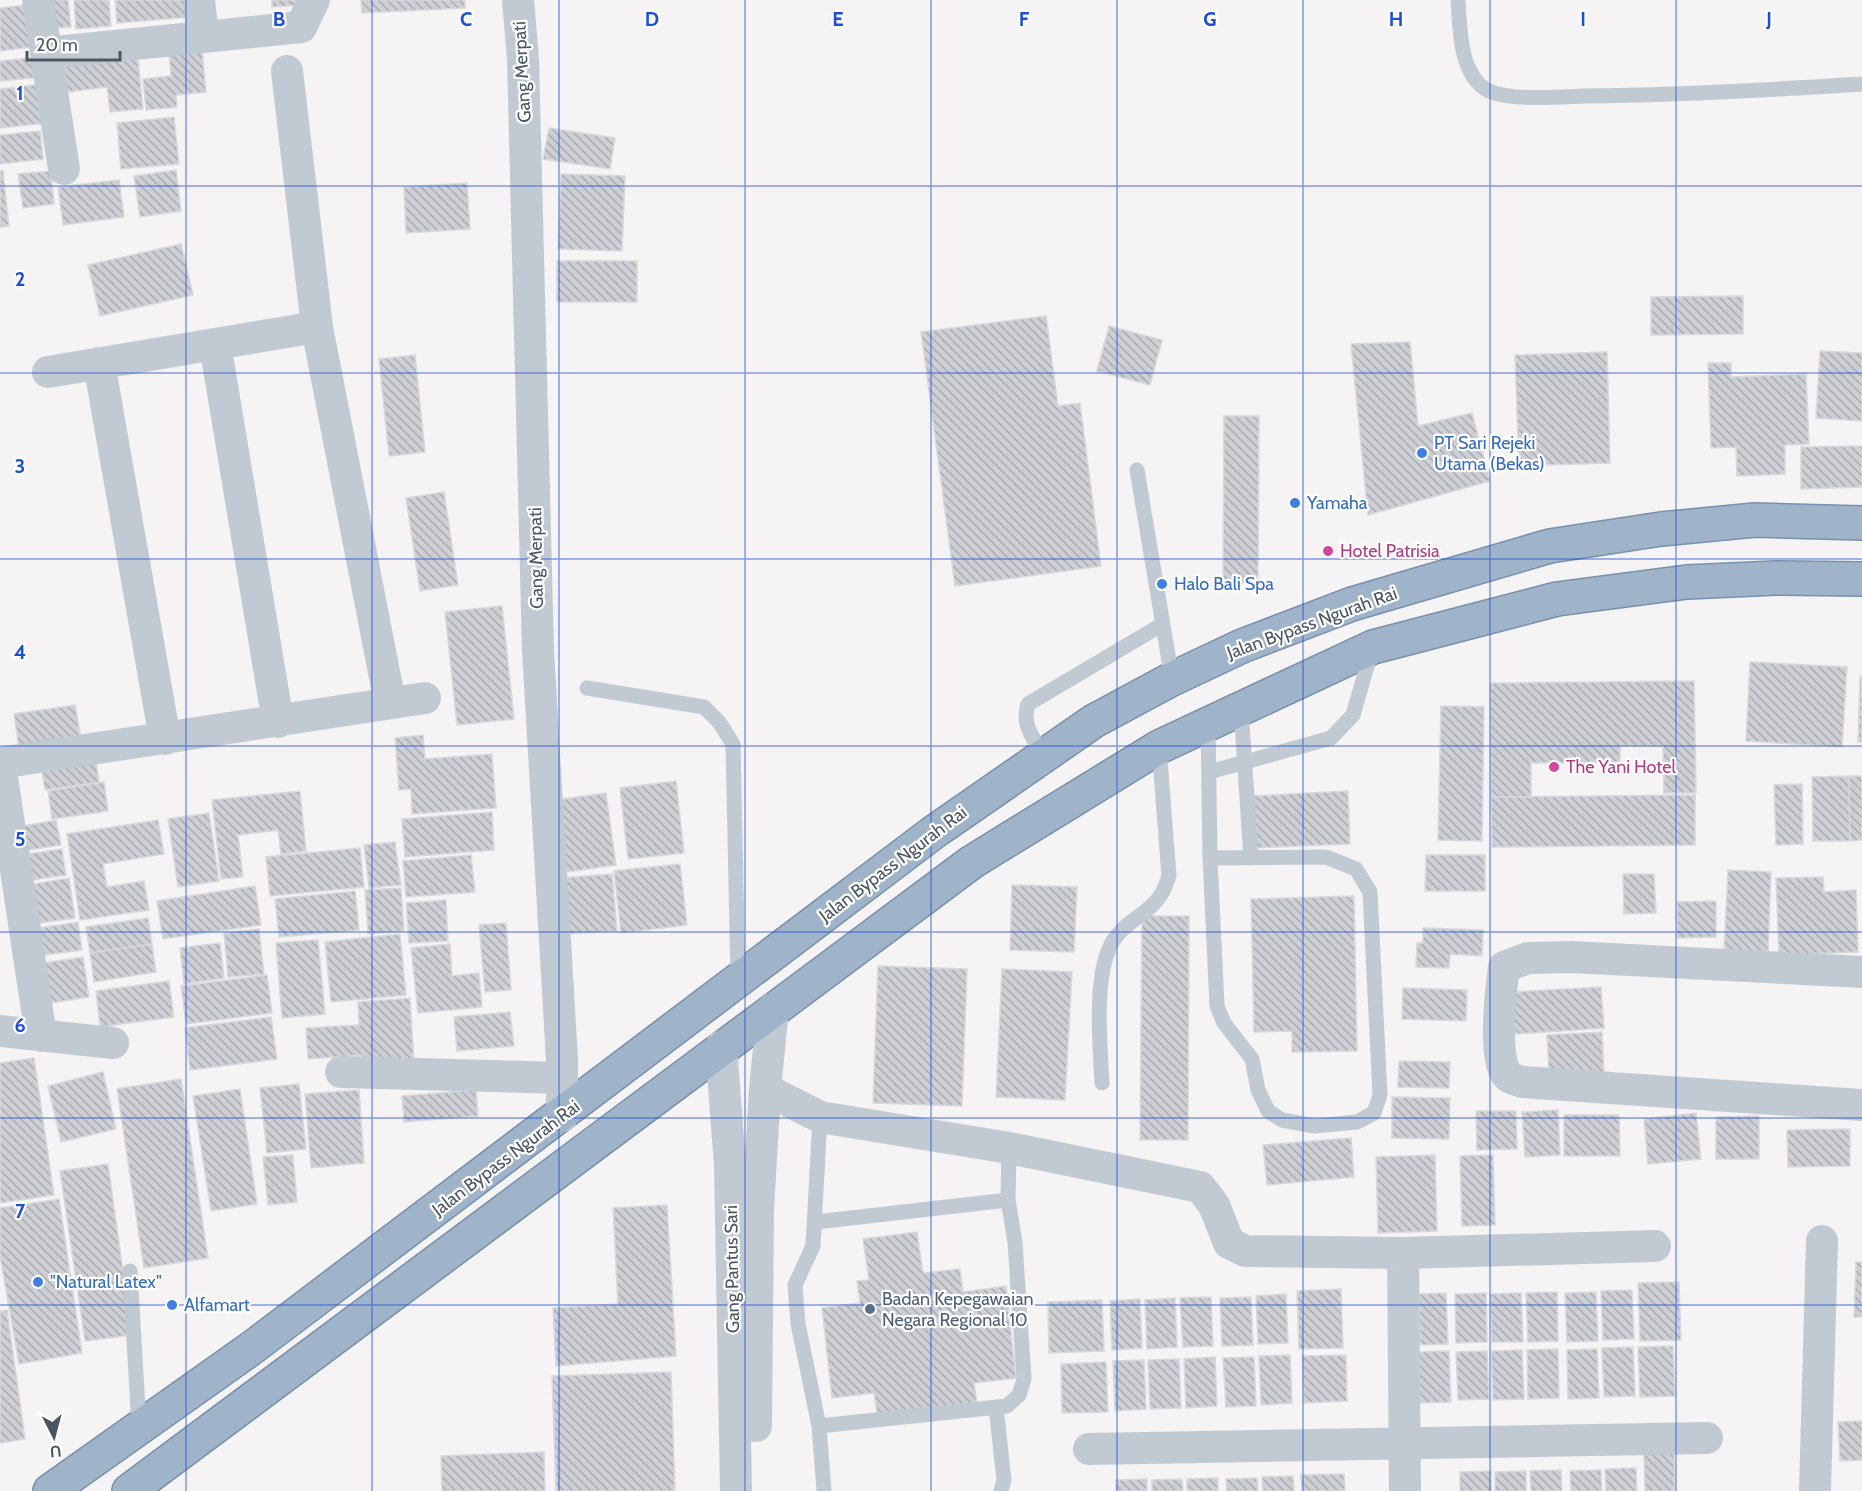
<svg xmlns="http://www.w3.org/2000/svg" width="1862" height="1491" font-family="Cabin,sans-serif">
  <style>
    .building { fill: url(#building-back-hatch); stroke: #d7d9de; stroke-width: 1.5 }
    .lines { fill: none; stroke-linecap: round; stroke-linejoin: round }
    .trunk-casing { stroke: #7690ad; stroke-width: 36 }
    .service { stroke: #c1cad2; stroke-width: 15 }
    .minor { stroke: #c1cad2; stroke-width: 32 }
    .trunk { stroke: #9fb4c9; stroke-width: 33 }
    .grid { fill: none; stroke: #1d4ed8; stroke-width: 1.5; stroke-opacity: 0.55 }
    .shop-dot { fill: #3f7fe0; stroke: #fff; stroke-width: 2 }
    .hotel-dot { fill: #d1479c; stroke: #fff; stroke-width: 2 }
    .service-dot { fill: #5c6f8a; stroke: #fff; stroke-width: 2 }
    .labels { text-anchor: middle; stroke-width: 4.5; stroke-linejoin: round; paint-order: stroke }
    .street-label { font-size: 18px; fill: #4a5661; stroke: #fff }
    .shop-label { font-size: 18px; fill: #366cbe; stroke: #fff; text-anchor: start }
    .hotel-label { font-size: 18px; fill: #b23c85; stroke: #fff; text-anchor: start }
    .service-label { font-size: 18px; fill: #4e5e75; stroke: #fff; text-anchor: start }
    .grid-label { font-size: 20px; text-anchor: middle; font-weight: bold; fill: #1d4ed8; stroke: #fff; stroke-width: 4.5; stroke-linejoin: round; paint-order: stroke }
  </style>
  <defs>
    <pattern id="building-back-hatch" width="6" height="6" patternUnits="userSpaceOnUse" patternTransform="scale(1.5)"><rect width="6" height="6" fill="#cdcfd5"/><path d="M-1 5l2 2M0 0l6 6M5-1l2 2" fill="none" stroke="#a8abb0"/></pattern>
  </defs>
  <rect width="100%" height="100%" fill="#f5f3f3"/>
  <!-- building -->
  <path class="building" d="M42,0H68L71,27L45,29Z
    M74,0H109L111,26L76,29Z
    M115,0H191L192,17L117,23Z
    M272,0H302V5L272,7Z
    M361,0H465V8L362,13Z
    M34,4L39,46L0,51V8Z
    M137,49L143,109L110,112L107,87L60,93L56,59Z
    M202,49L206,92L176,95L177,107L146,110L143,79L171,76L169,52Z
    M40,57L42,77L0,81V61Z
    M43,84L47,123L0,128V89Z
    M174,117L179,164L121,169L117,123Z
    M549,128L615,138L610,169L543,159Z
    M40,131L43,159L0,164V135Z
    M176,170L181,211L140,217L134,176Z
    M0,171H3L9,226L0,227Z
    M51,171L54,204L23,208L18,174Z
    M561,174L625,176L622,251L558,249Z
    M119,180L124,217L63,225L58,187Z
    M467,183L470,229L406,233L404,187Z
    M181,244L193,295L100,316L88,265Z
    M557,261H637V302H557Z
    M1743,296V334L1651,335V297Z
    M1046,316L1058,406L1080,403L1101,566L955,586L921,332Z
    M1109,326L1162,340L1150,385L1097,371Z
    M1410,342L1418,426L1472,413L1490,481L1368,515L1351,344Z
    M1820,351L1862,353V421L1816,418Z
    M1607,352L1610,463L1519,466L1515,355Z
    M415,355L425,452L389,456L379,359Z
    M1708,363H1731V377L1806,374L1809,444L1785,445V474L1737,476L1736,447L1711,448Z
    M1224,416H1259L1258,583H1223Z
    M1862,446V487L1801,489V447Z
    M444,492L458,585L420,591L406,498Z
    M502,606L514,719L457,725L445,612Z
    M1750,662L1847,667L1842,747L1746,741Z
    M1860,676H1862V742H1858Z
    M1694,681L1696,793H1664L1663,746H1620V762L1531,763V797H1491L1490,683Z
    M75,705L81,738L19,748L14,714Z
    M1441,706L1484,707L1482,841L1438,840Z
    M423,735L425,759L492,754L496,808L412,814L411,789L399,790L395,738Z
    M95,752L99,782L45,790L40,760Z
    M1849,776L1850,841H1813L1812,777Z
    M1849,776H1862V840L1850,841Z
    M676,781L684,853L628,859L620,788Z
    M104,782L108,811L52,819L48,791Z
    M1802,784L1803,844L1776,845L1774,785Z
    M300,791L306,851L281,854L278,830L238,835L243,877L221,879L212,800Z
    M1348,791L1350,844L1254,848L1251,796Z
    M606,793L616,865L567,872L556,800Z
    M1695,795V845L1492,847L1491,797Z
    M492,812L494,850L405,857L402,819Z
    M209,813L219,881L178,887L168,819Z
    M56,820L61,845L16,852L12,828Z
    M158,820L164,854L103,864L107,887L144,881L149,910L80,920L67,834Z
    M395,842L401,885L369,888L364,845Z
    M360,848L364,887L270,896L266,857Z
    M62,849L66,875L25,881L21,855Z
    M471,855L475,892L406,897L403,861Z
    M1426,855H1485V891H1425Z
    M680,864L687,925L621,933L614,871Z
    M1728,870L1771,872L1768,953L1724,951Z
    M612,874L617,931L564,934L560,878Z
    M1623,874H1654L1656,913L1624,914Z
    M1823,877L1824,892L1856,890L1858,952L1779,955L1776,878Z
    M69,878L75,918L33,924L27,885Z
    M1012,885L1077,887L1074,952L1010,950Z
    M255,886L261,925L163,939L157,901Z
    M401,888L404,931L368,934L365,890Z
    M355,891L359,930L279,937L275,899Z
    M1354,896L1357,1051L1292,1052V1031L1254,1032L1251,899Z
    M446,900L448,941L409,943L406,903Z
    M1716,901V937L1677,938V902Z
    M1142,916H1189L1188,1140H1140Z
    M148,918L152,944L90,953L86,927Z
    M78,922L82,950L37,956L33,929Z
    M506,923L511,990L485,992L479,925Z
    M1423,928L1483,930L1482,956L1450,954L1449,968L1416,967L1417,943H1423Z
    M259,929L264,974L228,977L224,933Z
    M400,934L406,995L331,1002L325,942Z
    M318,940L325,1014L282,1018L276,943Z
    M220,943L224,978L184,984L180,948Z
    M152,944L156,972L94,982L90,953Z
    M450,944L452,976L479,973L482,1007L418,1013L411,948Z
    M83,957L89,997L50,1003L44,963Z
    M878,966L967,969L962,1106L873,1103Z
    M1002,969L1072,972L1065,1100L996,1097Z
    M267,975L272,1013L186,1024L181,986Z
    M169,981L174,1017L100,1027L96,991Z
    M1601,987L1604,1028L1515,1034L1512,992Z
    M1403,988L1467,990L1466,1021L1402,1019Z
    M410,998L414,1062L362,1065V1055L308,1059L306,1028L359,1025L358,1002Z
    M510,1012L514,1046L457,1051L454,1017Z
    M271,1017L277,1059L190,1070L185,1028Z
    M1602,1032L1604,1072L1549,1075L1547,1035Z
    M34,1058L54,1195L0,1203V1063Z
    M1399,1061L1450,1062L1449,1088L1398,1087Z
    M103,1072L116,1129L61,1142L48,1086Z
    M181,1079L208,1258L144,1268L117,1089Z
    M299,1084L306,1149L267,1153L260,1088Z
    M240,1089L257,1204L211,1211L193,1096Z
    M359,1090L364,1163L311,1168L305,1094Z
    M476,1090L478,1116L404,1122L402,1096Z
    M1392,1097L1450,1098L1449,1139L1392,1138Z
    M1558,1110L1560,1155L1525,1157L1522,1112Z
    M1476,1111H1516L1517,1149L1477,1150Z
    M1696,1113L1701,1159L1648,1164L1644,1119Z
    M1564,1115H1619L1620,1156H1564Z
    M1759,1116V1159H1716V1117Z
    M1850,1129V1166L1788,1167L1787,1130Z
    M1351,1138L1354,1177L1267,1185L1263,1145Z
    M293,1155L297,1202L268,1205L263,1157Z
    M1435,1155L1437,1231L1378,1233L1376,1157Z
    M1493,1155L1495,1225L1462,1226L1460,1156Z
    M108,1164L132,1335L85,1341L60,1171Z
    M59,1199L82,1353L19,1364L0,1256V1208Z
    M667,1205L676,1356L556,1366L553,1308L618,1304L613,1208Z
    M917,1232L923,1273L960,1269L963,1292L1006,1286L1016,1378L974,1383L977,1403L877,1414L874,1393L832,1398L822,1308L860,1303L857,1281L869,1280L863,1239Z
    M1856,1262H1862V1317H1854Z
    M1679,1282L1681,1340L1640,1341L1638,1283Z
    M1341,1289L1343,1348L1299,1349L1297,1291Z
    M1632,1290L1634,1339L1603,1340L1601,1291Z
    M1557,1292L1558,1341L1528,1342L1526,1293Z
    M1596,1292L1598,1341L1567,1342L1565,1293Z
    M1446,1293L1448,1344L1420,1345L1419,1294Z
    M1486,1293L1487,1342L1456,1343L1455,1294Z
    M1521,1293L1523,1342H1492L1490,1294Z
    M1286,1294L1288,1343L1258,1344L1256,1296Z
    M1211,1297L1213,1346L1183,1347L1180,1298Z
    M1251,1297L1253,1345L1222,1346L1220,1298Z
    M1175,1298L1177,1347L1147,1349L1145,1300Z
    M1140,1299L1142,1348L1112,1350L1110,1301Z
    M1102,1300L1104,1351L1049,1353L1048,1302Z
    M7,1310L25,1439L0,1443V1311Z
    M1673,1346L1675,1396L1640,1397L1638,1347Z
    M1633,1347L1635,1396L1604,1397L1602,1348Z
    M1558,1349L1559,1398L1528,1399L1527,1350Z
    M1597,1349L1599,1398L1568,1399L1567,1350Z
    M1522,1350L1524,1399L1493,1400L1491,1351Z
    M1449,1351L1451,1402L1420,1403L1419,1352Z
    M1487,1351L1489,1399L1458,1400L1456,1352Z
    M1290,1355L1292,1403L1261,1405L1259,1356Z
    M1346,1355L1347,1401L1304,1403L1302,1356Z
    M1215,1357L1217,1406L1186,1408L1184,1359Z
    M1254,1357L1256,1406L1226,1407L1223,1358Z
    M1179,1359L1181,1408L1150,1409L1148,1360Z
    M1144,1360L1146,1409L1115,1411L1113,1361Z
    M1106,1362L1108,1412L1062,1413L1061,1364Z
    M671,1372L675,1491H556L552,1376Z
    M1862,1421V1460L1840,1461L1838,1422Z
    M544,1452L545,1491H442L441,1456Z
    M1674,1453L1675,1491H1645L1644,1454Z
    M1636,1468L1637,1491H1606L1605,1469Z
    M1561,1470L1562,1491H1531L1530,1471Z
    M1601,1470L1602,1491H1571L1570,1471Z
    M1491,1471V1491H1460V1472Z
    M1526,1471V1491H1495V1472Z
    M1344,1474L1345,1491H1302L1301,1475Z
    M1293,1476L1294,1491H1263L1262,1477Z
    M1218,1478V1491H1187V1479Z
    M1257,1478L1258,1491H1227L1226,1479Z
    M1147,1479V1491H1116V1480Z
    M1182,1479L1183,1491H1152V1480Z"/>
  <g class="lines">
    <!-- trunk casing -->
    <g class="trunk-casing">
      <path id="trunk" d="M50,1491L249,1350L934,832L1094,721L1172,679L1242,646L1352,604L1550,546L1661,529L1755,520L1862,523
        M129,1491L972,862L1159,747L1373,647L1557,599L1687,582L1776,578L1862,579"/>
    </g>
    <!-- service -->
    <path class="service" d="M1458,0C1460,28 1459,76 1489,91C1511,101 1560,97 1584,96C1677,95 1769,90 1862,84
      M1137,470L1172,679
      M587,688L704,707L719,722L733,744L738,980
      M1241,708L1251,858
      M1208,723L1210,858L1217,1006L1224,1023L1252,1059L1258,1090L1268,1111L1282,1120L1315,1126L1357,1122L1374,1113L1380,1095L1370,892L1356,869L1326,857L1210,858
      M1044,756C1034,739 1021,725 1028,704L1163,624
      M1209,772L1331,738L1353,715L1372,649
      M1102,1083C1100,1046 1093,973 1113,941C1125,921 1151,913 1162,893C1165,888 1167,881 1169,876L1159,747
      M820,1117L813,1246L795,1285L798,1324L819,1426L824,1491
      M816,1222L1008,1200
      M130,1271L139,1426
      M996,1407L1004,1480L1001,1491
      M819,1426L1007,1406L1019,1395L1024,1379L1015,1242L1008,1200L1009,1148"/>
    <!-- minor -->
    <path class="minor" d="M38,0L46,53L301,27L314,0
      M199,0L203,37
      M518,0L523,59L538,651L562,1060V1116
      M46,53L64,169
      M287,71L317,327L390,703
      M215,344L278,722
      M99,363L165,739
      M48,372L317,327
      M0,763L425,698
      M0,764L41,1036
      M1862,972L1572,957L1528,958L1504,967C1501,987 1492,1064 1509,1077C1512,1079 1518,1080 1522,1082L1862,1105
      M773,1009L765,1089L820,1117L1009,1148L1200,1187L1214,1205L1229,1243L1245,1251L1403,1253L1655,1246
      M0,1031L113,1043
      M721,1047L730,1165L736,1491
      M341,1072L562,1078
      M1403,1253L1405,1491
      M756,1426L758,1210L765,1089
      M1089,1449L1707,1438
      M1815,1491L1822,1241"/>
    <!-- trunk -->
    <use href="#trunk" class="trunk"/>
  </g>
  <!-- grid -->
  <path class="grid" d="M186,0V1491M372,0V1491M559,0V1491M745,0V1491M931,0V1491M1117,0V1491M1303,0V1491M1490,0V1491M1676,0V1491M0,186H1862M0,373H1862M0,559H1862M0,746H1862M0,932H1862M0,1118H1862M0,1305H1862"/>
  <!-- markers -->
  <g class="shop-dot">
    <circle cx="1422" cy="453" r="6"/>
    <circle cx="1295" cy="503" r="6"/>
    <circle cx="1162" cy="584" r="6"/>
    <circle cx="38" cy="1282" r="6"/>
    <circle cx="172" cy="1305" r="6"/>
  </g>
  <g class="hotel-dot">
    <circle cx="1328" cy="551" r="6"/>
    <circle cx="1554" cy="767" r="6"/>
  </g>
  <circle class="service-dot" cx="870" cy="1309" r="6"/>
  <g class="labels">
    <!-- street labels -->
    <g class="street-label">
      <text transform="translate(522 72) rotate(-93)" y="6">Gang Merpati</text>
      <text transform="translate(536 558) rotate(-91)" y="6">Gang Merpati</text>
      <text transform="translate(1312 623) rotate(-20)" y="6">Jalan Bypass Ngurah Rai</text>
      <text transform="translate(893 864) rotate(-37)" y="6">Jalan Bypass Ngurah Rai</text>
      <text transform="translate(506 1158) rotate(-37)" y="6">Jalan Bypass Ngurah Rai</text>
      <text transform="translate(732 1269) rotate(-91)" y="6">Gang Pantus Sari</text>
    </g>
    <!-- shop labels -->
    <g class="shop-label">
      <text x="1434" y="449">PT Sari Rejeki<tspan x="1434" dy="21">Utama (Bekas)</tspan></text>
      <text x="1307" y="509">Yamaha</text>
      <text x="1174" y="590">Halo Bali Spa</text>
      <text x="50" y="1288">"Natural Latex"</text>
      <text x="184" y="1311">Alfamart</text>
    </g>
    <!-- hotel labels -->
    <g class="hotel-label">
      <text x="1340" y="557">Hotel Patrisia</text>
      <text x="1566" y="773">The Yani Hotel</text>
    </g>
    <!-- service labels -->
    <g class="service-label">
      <text x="882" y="1305">Badan Kepegawaian<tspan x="882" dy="21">Negara Regional 10</tspan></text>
    </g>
  </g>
  <g class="grid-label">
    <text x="279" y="26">B</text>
    <text x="466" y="26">C</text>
    <text x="652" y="26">D</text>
    <text x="838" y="26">E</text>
    <text x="1024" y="26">F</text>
    <text x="1210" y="26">G</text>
    <text x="1396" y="26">H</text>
    <text x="1583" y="26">I</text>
    <text x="1769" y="26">J</text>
    <text x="20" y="100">1</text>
    <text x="20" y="286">2</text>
    <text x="20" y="473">3</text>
    <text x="20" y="659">4</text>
    <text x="20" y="846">5</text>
    <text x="20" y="1032">6</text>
    <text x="20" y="1218">7</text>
  </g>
  <!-- north arrow -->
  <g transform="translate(54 1437) rotate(174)" stroke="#ffffff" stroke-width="4.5" paint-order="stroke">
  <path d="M0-4.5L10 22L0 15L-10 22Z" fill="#4a5661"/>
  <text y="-9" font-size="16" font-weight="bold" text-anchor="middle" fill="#4a5661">U</text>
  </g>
  <!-- scale -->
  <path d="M27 51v9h93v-9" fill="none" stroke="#4a5661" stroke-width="3"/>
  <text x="36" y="51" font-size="18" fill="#4a5661" stroke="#ffffff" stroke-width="4.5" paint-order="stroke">20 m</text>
</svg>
